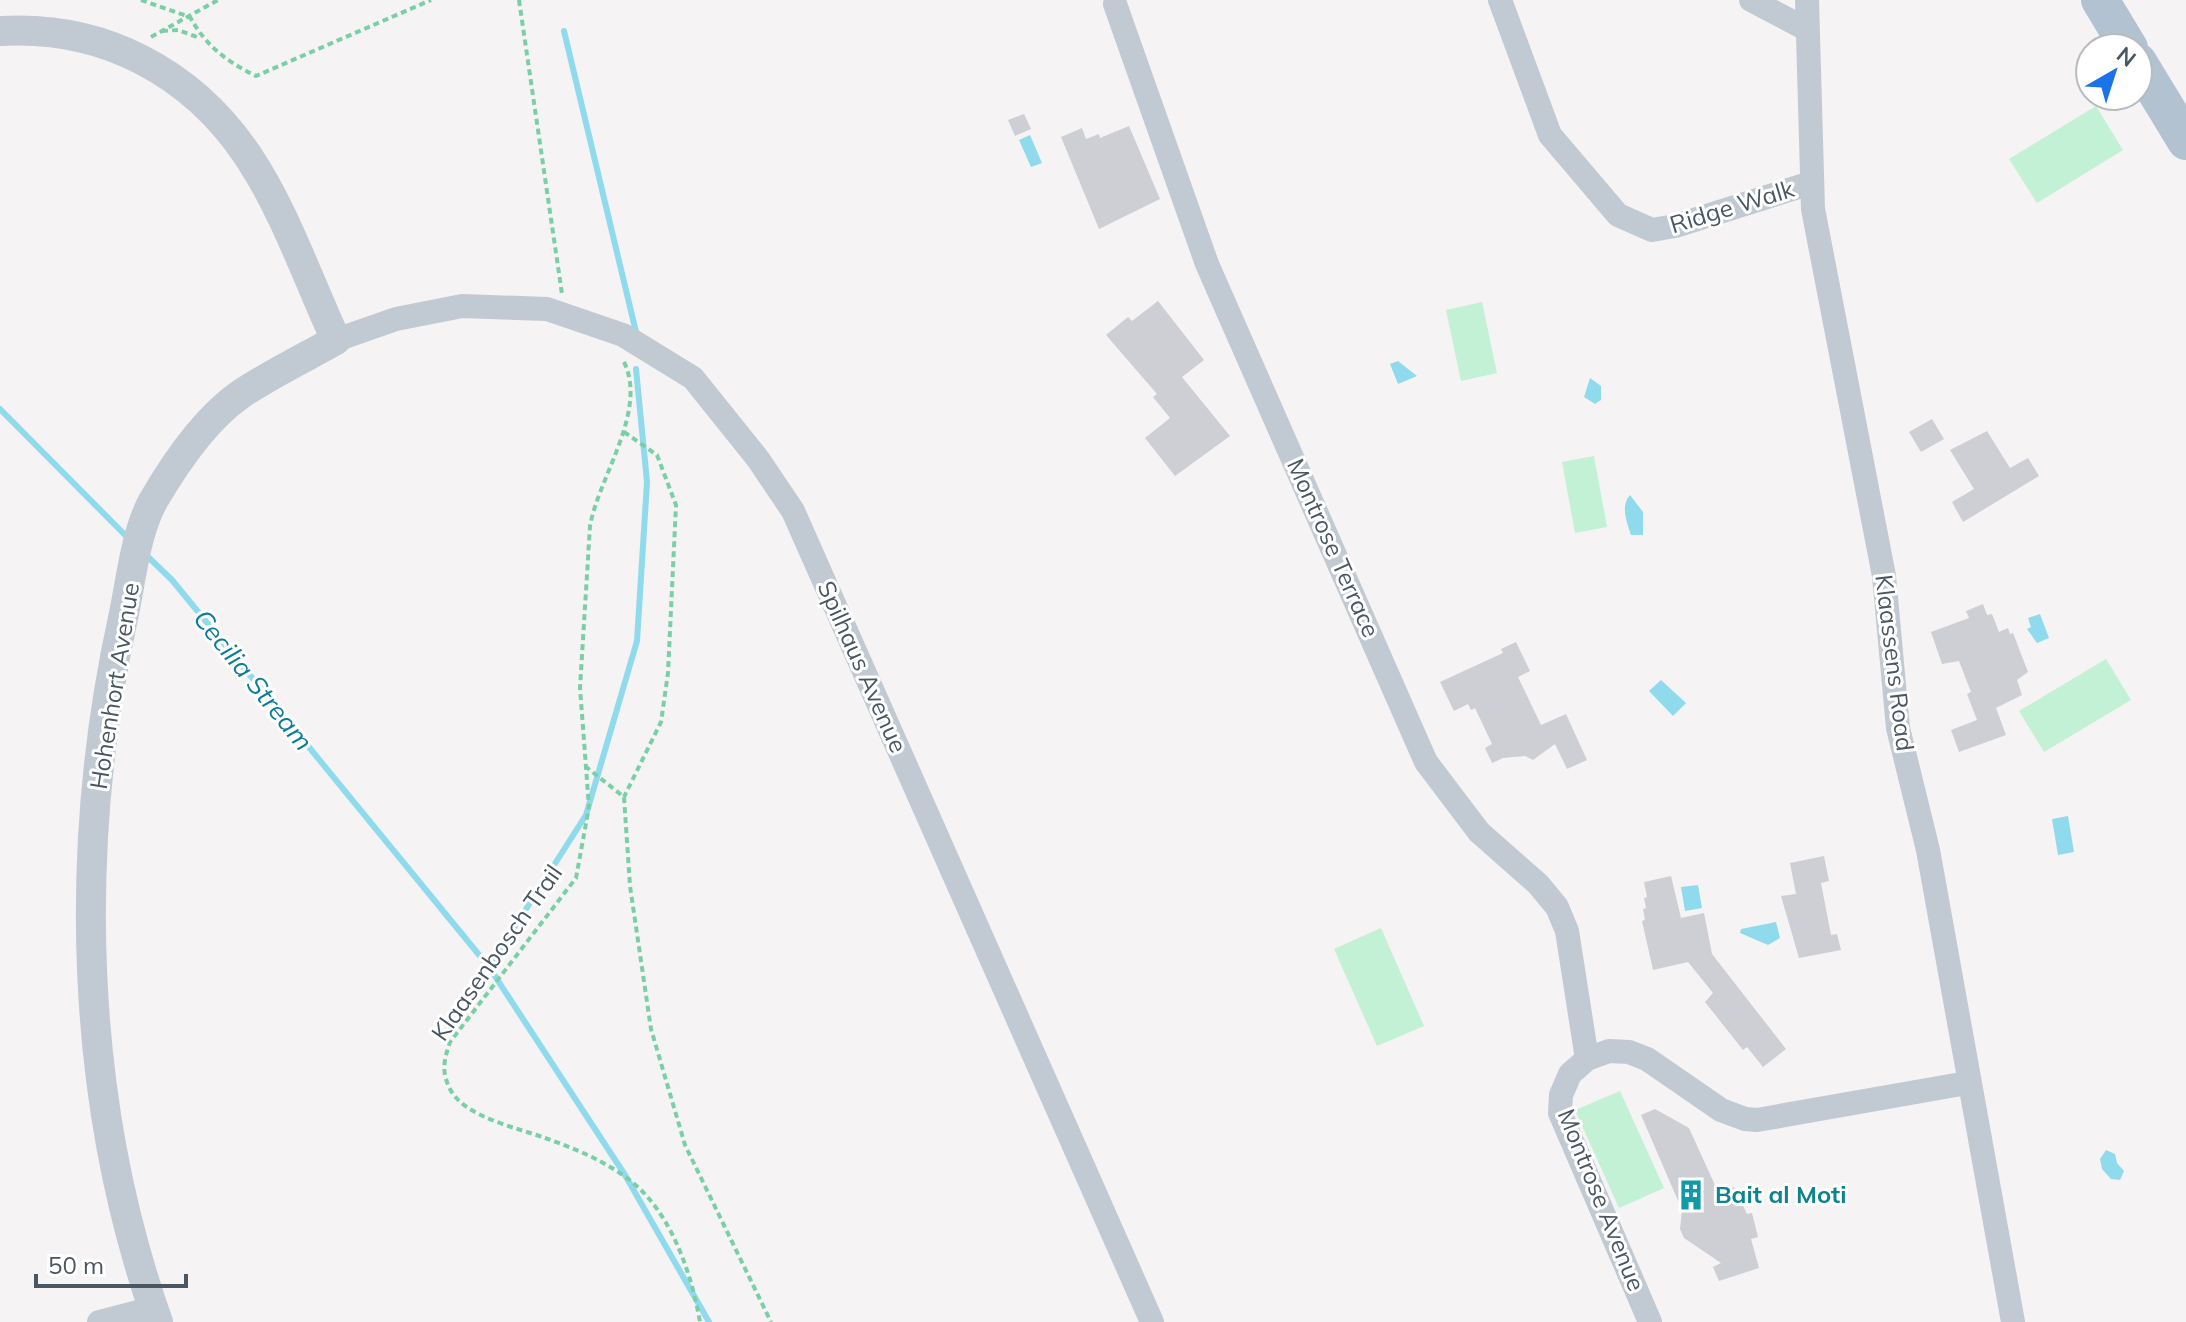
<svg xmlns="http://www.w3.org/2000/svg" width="2186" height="1322" font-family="Mulish,sans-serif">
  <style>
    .green { fill: #c3f1d5 }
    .water { fill: #90daee }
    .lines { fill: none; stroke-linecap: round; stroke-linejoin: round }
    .stream { stroke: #90daee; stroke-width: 6 }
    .building { fill: #cdcfd5 }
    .path { stroke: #7ad0a6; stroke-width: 4; stroke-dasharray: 6 4; stroke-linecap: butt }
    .minor { stroke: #c1cad2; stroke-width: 24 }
    .tertiary { stroke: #c1cad2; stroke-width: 30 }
    .primary { stroke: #b3c2d1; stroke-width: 38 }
    .labels { text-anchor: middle; stroke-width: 6; stroke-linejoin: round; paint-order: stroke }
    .street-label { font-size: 24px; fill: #4a5661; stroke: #fff }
    .culture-label { font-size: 24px; font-weight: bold; fill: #0d838f; stroke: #fff; text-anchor: start }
    .water-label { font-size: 26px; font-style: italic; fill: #0c7c9b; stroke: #fff }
  </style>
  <rect width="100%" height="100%" fill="#f5f3f3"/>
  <!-- green -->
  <path class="green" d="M2096,106L2123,150L2037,203L2009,159Z
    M1482,302L1497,373L1461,381L1446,310Z
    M1594,456L1607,527L1575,533L1562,462Z
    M2106,659L2131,700L2044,752L2019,711Z
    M1381,928L1424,1026L1377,1046L1334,949Z
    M1620,1091L1664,1188L1619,1208L1575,1110Z"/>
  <!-- water -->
  <path class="water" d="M1030,135L1042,163L1031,167L1019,140Z
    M1398,361L1417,376L1398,384L1390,364Z
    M1590,378L1601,386V400L1595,404L1584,397Z
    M1630,495L1643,512V535H1631C1627,522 1620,506 1630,495Z
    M2040,614L2049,638L2037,643L2027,629L2031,627L2028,618Z
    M1661,680L1686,703L1673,716L1649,691Z
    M2068,816L2074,852L2058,855L2052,819Z
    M1698,885L1702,908L1685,911L1681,887Z
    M1776,922L1780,938L1768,945L1740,933L1741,929Z
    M2106,1150L2115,1154L2117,1163L2124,1171L2120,1180L2111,1179L2102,1169L2100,1159Z"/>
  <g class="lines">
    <!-- stream -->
    <path class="stream" d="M564,31L636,332
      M636,369L647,482L637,641L586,815L489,967L625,1175L709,1322
      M0,409L130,540
      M144,553L172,580L489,967"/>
  </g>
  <!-- building -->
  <path class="building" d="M1024,114L1031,129L1015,136L1008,120Z
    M1129,126L1160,199L1099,229L1061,137L1082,128L1086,139L1099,134L1100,138Z
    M1158,301L1204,360L1182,377L1230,436L1175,476L1145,438L1170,418L1153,397L1157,394L1106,335L1128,317L1132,321Z
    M1932,419L1944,439L1921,452L1909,432Z
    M1987,431L2010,468L2028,458L2039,476L1963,522L1952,502L1974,489L1950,450Z
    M1983,604L1987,615L1992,614L1999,632L2008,628L2010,634L2013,633L2028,672L2017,680L2022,695L1996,708L2006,735L1959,752L1951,730L1977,720L1967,694L1971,692L1959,661L1942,664L1931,632L1969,618L1966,611Z
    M1516,642L1530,671L1518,677L1541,725L1566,714L1587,760L1567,769L1555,744L1533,760L1525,756L1503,758L1492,763L1485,748L1492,744L1475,708L1471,710L1468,704L1454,711L1440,682L1503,653L1501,649Z
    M1824,856L1829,881L1821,883L1831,935L1837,934L1841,950L1799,958L1781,896L1796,894L1790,863Z
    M1671,876L1681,918L1704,913L1712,954L1786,1049L1763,1067L1747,1047L1743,1050L1705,1002L1713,993L1688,962L1653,970L1642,921L1645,920L1643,909L1646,908L1644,898L1647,897L1644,882Z
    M1655,1109L1689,1128L1719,1194L1734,1187L1747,1214L1752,1213L1758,1237L1751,1239L1759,1268L1719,1281L1713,1267L1721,1263L1684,1238L1680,1229L1682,1210L1641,1115Z"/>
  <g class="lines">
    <!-- path -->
    <path class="path" d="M141,0L190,17C206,46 226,61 256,76L431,0
      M519,0L562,294
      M162,31L178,30L200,38
      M151,37L218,0
      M624,362C648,411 599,476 590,526L580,688L589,807L576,878L450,1042C444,1060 441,1071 450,1089C464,1117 518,1128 545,1138C579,1150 615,1165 641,1190C675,1224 692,1277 700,1322
      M624,432L657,455L676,505L668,673L661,722L624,797
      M585,766L624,797L630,886L651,1029L685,1145L771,1322"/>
    <!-- minor -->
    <path class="minor" d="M1500,0L1550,135L1618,215L1652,230L1675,226L1811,183
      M1751,0L1806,29
      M1807,0L1813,209L1884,576L1898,728L1928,850L2013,1322
      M1115,4L1207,264L1426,762L1479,832L1538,884L1557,907L1567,931L1587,1059
      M336,340L396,319L462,306L547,309L623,335L693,378L758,459L793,511L1152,1322
      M99,1322L153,1308
      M1650,1322L1560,1113L1561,1095L1570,1074L1587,1059L1609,1051L1629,1052L1647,1059L1721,1110L1745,1119L1757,1120L1967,1083"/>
    <!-- tertiary -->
    <path class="tertiary" d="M0,31C50,28 98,37 142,60C258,120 285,229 336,340C306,357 269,375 241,394C206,418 174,465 153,501C135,534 131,582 123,618C73,847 79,1100 158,1322"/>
    <!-- primary -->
    <path class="primary" d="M2100,0L2129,48
      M2138,62L2186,141"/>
  </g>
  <!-- icons -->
  <defs>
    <g id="building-bare" transform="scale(2.4)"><path d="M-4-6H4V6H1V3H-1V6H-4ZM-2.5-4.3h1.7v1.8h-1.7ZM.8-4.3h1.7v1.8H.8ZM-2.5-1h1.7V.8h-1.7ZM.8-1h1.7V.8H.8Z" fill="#0f9aa8" stroke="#fff" stroke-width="2.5" paint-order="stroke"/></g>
  </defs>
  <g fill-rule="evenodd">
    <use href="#building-bare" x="1691" y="1195"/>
  </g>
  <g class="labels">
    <!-- street labels -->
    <g class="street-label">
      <text transform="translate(1732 207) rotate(-17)" y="8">Ridge Walk</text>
      <text transform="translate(1333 548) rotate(66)" y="8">Montrose Terrace</text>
      <text transform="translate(1894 663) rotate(83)" y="8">Klaassens Road</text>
      <text transform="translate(862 667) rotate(66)" y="8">Spilhaus Avenue</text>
      <text transform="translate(115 686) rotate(-81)" y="8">Hohenhort Avenue</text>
      <text transform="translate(497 953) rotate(-55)" y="8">Klaasenbosch Trail</text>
      <text transform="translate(1601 1200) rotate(68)" y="8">Montrose Avenue</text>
    </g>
    <!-- culture labels -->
    <g class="culture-label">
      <text x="1715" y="1203">Bait al Moti</text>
    </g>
    <!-- water labels -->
    <g class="water-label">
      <text transform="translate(253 680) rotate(51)" y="9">Cecilia Stream</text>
    </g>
  </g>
  <!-- north arrow -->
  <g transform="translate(2114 72) rotate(39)"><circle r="38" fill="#ffffff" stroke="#b7bbc0" stroke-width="2"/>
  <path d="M0-6L14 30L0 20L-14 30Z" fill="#1a73e8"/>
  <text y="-12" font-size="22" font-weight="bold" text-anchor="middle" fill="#4a5661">N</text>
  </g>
  <!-- scale -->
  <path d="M36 1274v12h150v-12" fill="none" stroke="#4a5661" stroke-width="4"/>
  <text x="48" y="1274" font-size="24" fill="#4a5661" stroke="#ffffff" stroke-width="6" paint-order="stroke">50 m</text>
</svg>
